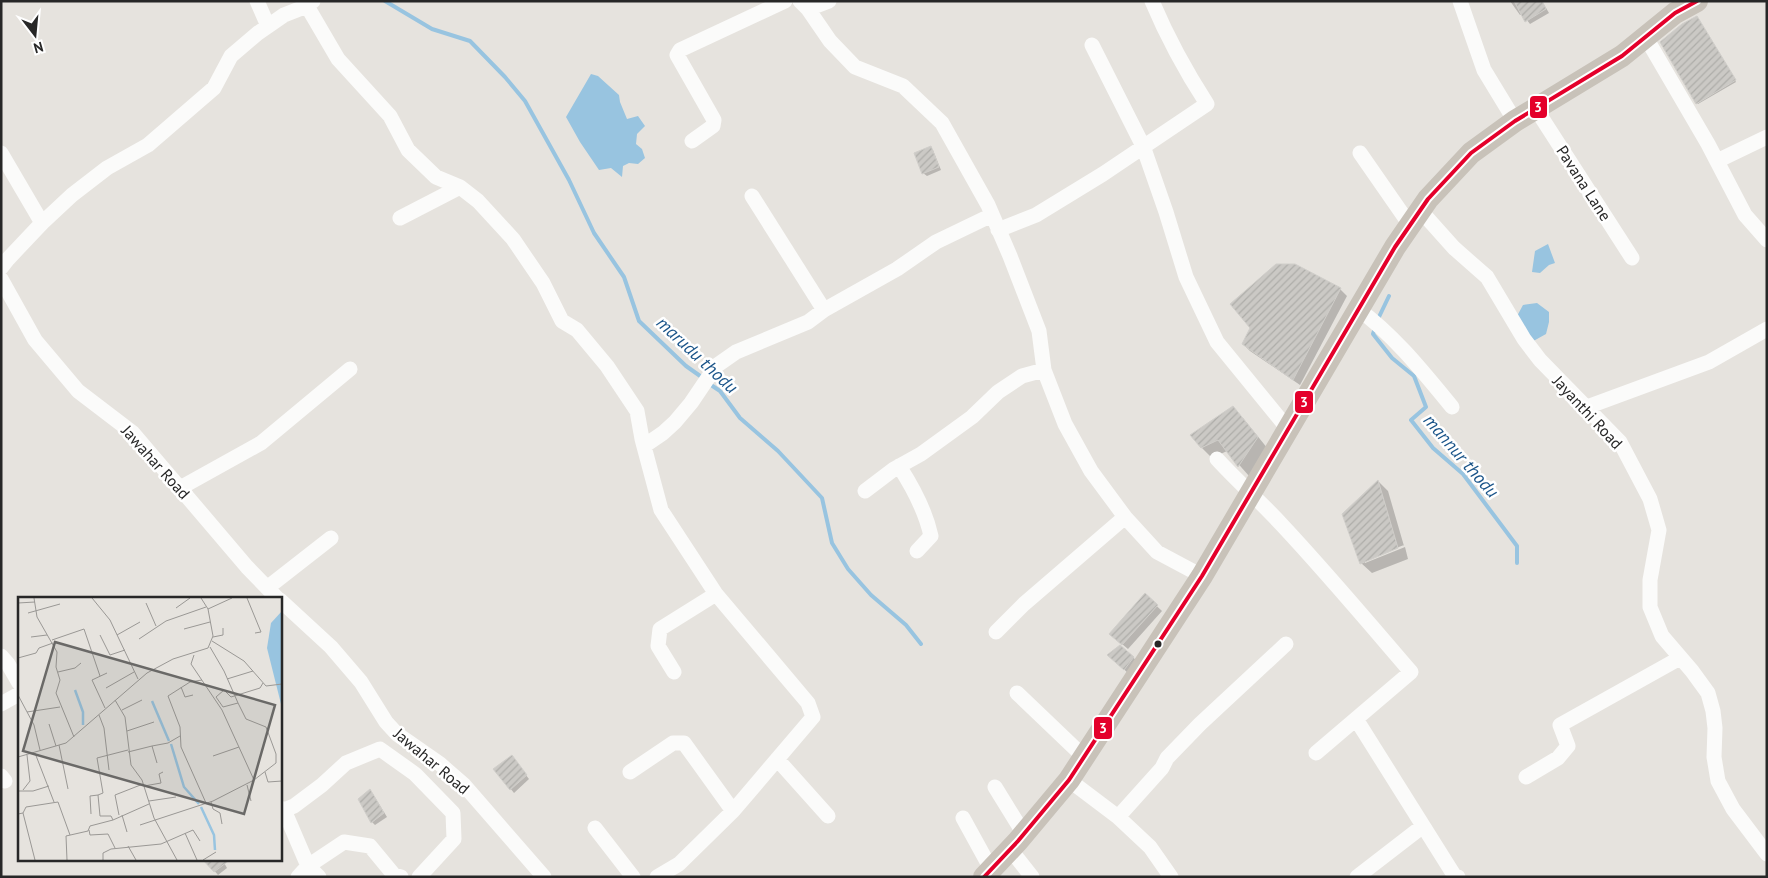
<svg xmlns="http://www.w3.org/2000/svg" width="1768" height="878" font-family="'PT Sans',sans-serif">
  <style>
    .water { fill: #98c4e0 }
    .shadow { fill: #0003 }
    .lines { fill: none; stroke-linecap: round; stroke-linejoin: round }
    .stream { stroke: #98c4e0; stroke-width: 4 }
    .building { fill: url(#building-hatch); stroke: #d0ceca }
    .minor { stroke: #fbfbfa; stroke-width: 15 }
    .highway { stroke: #c8c2b9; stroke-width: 22 }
    .bus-1-casing { stroke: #fff; stroke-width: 8 }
    .bus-1 { stroke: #e4002b; stroke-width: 4 }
    .bus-dot { fill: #272727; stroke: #fff; stroke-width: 2 }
    .labels { text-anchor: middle; stroke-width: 5; stroke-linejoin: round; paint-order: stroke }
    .street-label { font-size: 16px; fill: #272727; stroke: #fff }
    .water-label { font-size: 18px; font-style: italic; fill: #1a5489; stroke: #fff }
    .inset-river { fill: none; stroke: #98c4e0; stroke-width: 2.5 }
    .inset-road { fill: none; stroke: #9a9895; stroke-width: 1 }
    .view { fill: #6a6967; fill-opacity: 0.15; stroke: #6a6967; stroke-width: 2.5 }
    .inset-edge { fill: none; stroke: #272727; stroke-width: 2.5 }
    .line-badge { stroke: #fff; stroke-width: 2 }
    .badge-label { font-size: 14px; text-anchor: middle; font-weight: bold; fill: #fff }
  </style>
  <defs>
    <pattern id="building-hatch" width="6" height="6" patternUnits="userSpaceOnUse" patternTransform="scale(1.25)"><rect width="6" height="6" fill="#cbc9c5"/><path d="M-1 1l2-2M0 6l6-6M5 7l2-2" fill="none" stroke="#aeada9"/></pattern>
  </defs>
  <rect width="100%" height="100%" fill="#e6e3de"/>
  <!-- water -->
  <path class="water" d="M591,74L598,76L619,95L620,102L627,119L638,116L645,126L637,134L636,144L642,149L645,158L638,164L629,163L623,166L622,177L611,168L599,170L580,142L566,117Z
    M1548,244L1555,263L1549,265L1540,273L1532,272L1535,251Z
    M1537,303L1549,312V322L1546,334L1528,344L1516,318L1523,305Z"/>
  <!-- shadow -->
  <path class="shadow" d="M1510,1H1542L1549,13L1530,24L1522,14L1520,15Z
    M1698,19L1736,82L1698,104L1697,103Z
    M930,147L933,150L941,170L927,176L923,173Z
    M1340,289L1347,296L1300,385L1250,351L1243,344L1251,328Z
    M1243,418L1268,449L1249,476L1227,451L1212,458L1202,448Z
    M1378,481L1388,491L1404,546V545L1365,560V563L1405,547L1408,559L1372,573L1361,563Z
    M1145,595L1162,611L1128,649L1116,639Z
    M1133,657L1138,663L1129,674L1114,660Z
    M514,760L529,779L514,793L495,769Z
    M373,794L387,817L375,825L372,822Z
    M222,859L227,868L218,875L205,860Z"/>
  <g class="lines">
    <!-- stream -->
    <path class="stream" d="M385,1L432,29L470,41L505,77L525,101L569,180L594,233L624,277L639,321L686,366L703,378
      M1378,319L1389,296
      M1375,328L1373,334L1392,358L1414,376L1426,407L1411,420L1433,448L1463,474L1517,546V563
      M708,383L720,391L740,418L778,451L822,498L832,543L848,569L871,595L906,625L921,644"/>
  </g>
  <!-- building -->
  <path class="building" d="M1514,1H1542L1546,9L1525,22Z
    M1697,16L1736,80L1696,104L1660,42L1682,24Z
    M931,146L939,167L922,174L914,153Z
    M1276,264H1295L1341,288L1293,380L1242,344L1250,328L1230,304Z
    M1233,406L1258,437L1238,467L1218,440L1201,448L1190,435Z
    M1378,480L1398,548L1360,564L1342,514Z
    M1145,593L1158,605L1122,645L1109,634Z
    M1120,645L1134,657L1124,670L1107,655Z
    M512,755L527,775L510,790L493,769Z
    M370,789L384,813L371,823L358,799Z
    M202,859H231L214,872Z"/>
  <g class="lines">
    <!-- minor -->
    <path class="minor" d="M257,1L268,26
      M800,1L808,9L830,41L855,67L903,86L942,123L988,205L1010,256L1039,331L1044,370L1065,424L1091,471L1125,517L1157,552L1202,576
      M1460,1L1484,70L1515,121
      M307,6L338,59L390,116L408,150L436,177L460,187L478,201L513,239L543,283L562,321L577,330L607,366L637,411L642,439L661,510L716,594L808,703L813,717L733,811L679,864L657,877
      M808,9L829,1
      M1645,36L1708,144L1745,215L1767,240
      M1092,45L1143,146L1166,212L1186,277L1217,342L1288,429
      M1536,109L1632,258
      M692,141L713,126L714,120L677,55L680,50L785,1
      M1,153L42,223
      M1360,153L1410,225
      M1717,161L1767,137
      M1420,210L1454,248L1487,277L1524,339L1540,360L1620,442L1650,499L1659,530L1650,580V607L1662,636L1692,671L1708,693L1713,711L1715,728L1714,757L1718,781L1733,809L1767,854
      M400,218L460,187
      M998,230L1036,215L1103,174L1207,104C1185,70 1168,39 1152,1
      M1,268L8,259L42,223L72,195L107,168L148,145L214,88L231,56L258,33L284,15L307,6L313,1
      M1,279L35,340L78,391L133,433L247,567L277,598
      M1358,309C1394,335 1424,373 1452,407
      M824,310L897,269L936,242L992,215
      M1587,407L1709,362L1767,329
      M644,446L663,433L675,422L691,403L716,366L736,352L808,322L824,310L752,196
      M1217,459C1238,482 1261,502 1282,525C1326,572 1368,622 1411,672L1316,753
      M899,466C912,486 926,513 931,536L917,551
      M180,488L261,443L350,369
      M865,491L894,469L921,454L972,417L998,392L1022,376L1044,370
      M267,588L331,538
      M280,600L331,647L361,682L386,722L397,734L440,764L464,785L544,877
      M996,632L1024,604L1125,517
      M1,656L8,664L19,683
      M674,672L658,646L660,629L716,594
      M1017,693L1084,757
      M1,704L19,694
      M1356,719L1454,875L1458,877
      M777,759L828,816
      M630,772L673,743H684L733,811
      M1,776L5,781
      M1526,777L1558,758L1568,746L1560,725L1680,658
      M1069,780L1118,817L1150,847L1171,877
      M995,787L1024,834
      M280,808L284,810L294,806L322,785L346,763L380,749L415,774L453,813L454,839L419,877
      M284,810L308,866L319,877
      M1118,817L1162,768L1167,758L1200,724L1286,644
      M963,818L991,869
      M595,828L633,877
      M1010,849L1032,877
      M298,877L308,866L344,842L370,846L394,875L401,877
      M1357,877L1423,826"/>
    <!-- highway -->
    <path class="highway" d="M984,877L1018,841L1069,780L1202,576L1395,247L1428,199L1471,153L1515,121L1622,56L1675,13L1697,1"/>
    <!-- bus-1 casing -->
    <g class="bus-1-casing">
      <path id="bus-1" d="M984,877L1018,841L1069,780L1202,576L1395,247L1428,199L1471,153L1515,121L1622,56L1675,13L1697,1"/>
    </g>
    <!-- bus-1 -->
    <use href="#bus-1" class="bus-1"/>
  </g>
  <!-- markers -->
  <circle class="bus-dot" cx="1158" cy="644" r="4.5"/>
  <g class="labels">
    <!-- street labels -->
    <g class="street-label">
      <text transform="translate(1584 183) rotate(57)" y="6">Pavana Lane</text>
      <text transform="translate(1588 412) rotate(47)" y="6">Jayanthi Road</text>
      <text transform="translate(156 462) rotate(48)" y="6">Jawahar Road</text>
      <text transform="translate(432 761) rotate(40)" y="6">Jawahar Road</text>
    </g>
    <!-- water labels -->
    <g class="water-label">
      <text transform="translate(697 355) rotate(43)" y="6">marudu thodu</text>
      <text transform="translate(1461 456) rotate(49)" y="6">mannur thodu</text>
    </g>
  </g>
  <!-- overview -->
  <g transform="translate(18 597)">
    <rect width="264" height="264" fill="#e6e3de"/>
    <path d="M264,14V111L249,51L253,26Z" fill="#98c4e0"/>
    <path class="inset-river" d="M57,93L65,115V128M134,104L151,144M153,147L166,190L181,207M183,210L196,238L197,253"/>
    <path class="inset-road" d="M16,1L19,20L39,55L38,70L42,83L38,96L56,140M74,1L92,23L120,82M229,1L243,35L237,36M0,6L17,5M128,6L138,29M158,11L172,1M190,12L214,1M10,16L42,7M166,32L192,25M82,38L92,58L107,53M99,38L122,25M13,40L29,38M195,40L205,38V31M121,42L148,24L188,10M34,43L66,32L82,79M194,44L226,64L248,89L264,87M192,50L206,74L220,106M0,61L18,56L21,51L35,46M40,75L57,71L63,66M209,82L235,74M184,83L172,85L150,99L162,130L163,150L188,206M163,90L167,100L175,98M88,91L116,75M0,98L16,128L22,153M97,103L107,120L113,168L124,183L136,221L159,263M87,111L74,83L89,76M104,113L124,103M9,115L42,110M81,118L86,131L91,173M31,127L38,149M109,134L136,125M41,148L50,192M110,155L134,149M17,156L36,205M195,159L221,150M0,160L48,146L129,76L155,62L190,51L195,39L190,12L183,1M139,166L134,149L150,146L162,139M247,175L250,185L264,184M236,183L258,166V157L248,130L228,122L220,106L205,110L198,100L206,93L213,100L242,91L245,86M229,188L233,204M126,189L143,186L141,177L145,175M5,193L12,184L9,158M0,194H15L31,189M80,198L85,196L79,161L110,153M131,204L158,200M193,205L195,212L202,216L204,227M5,216L8,210L40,205L52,238M0,217L5,216L17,263M73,217L72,199L80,198L82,219H93L95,223M101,218L97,198L125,187M104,218L109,235M122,228L195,204L236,183L204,113L173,67L176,58M71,233L72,238L90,237L97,251M167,236L179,263M110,249L118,263M49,263L48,239L70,234L72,229L95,223L131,207M85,263V256L93,252L143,247L175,233L182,244M185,263L198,255"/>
    <path class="view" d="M37,45L257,108L226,217L5,154Z"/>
    <rect width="264" height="264" class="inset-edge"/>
  </g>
  <g class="line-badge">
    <rect x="1529" y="95" width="19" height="24" rx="5" fill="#e4002b"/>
    <rect x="1294" y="390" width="20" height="24" rx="5" fill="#e4002b"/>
    <rect x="1093" y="716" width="20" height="24" rx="5" fill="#e4002b"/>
  </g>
  <g class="badge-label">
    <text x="1538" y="112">3</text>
    <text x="1304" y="407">3</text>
    <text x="1103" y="733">3</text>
  </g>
  <!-- border -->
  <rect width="1768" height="878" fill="none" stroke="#272727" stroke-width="5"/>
  <!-- north arrow -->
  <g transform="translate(35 35) rotate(164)" stroke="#ffffff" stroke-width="4" paint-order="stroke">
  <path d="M0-4L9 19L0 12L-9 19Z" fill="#272727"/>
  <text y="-8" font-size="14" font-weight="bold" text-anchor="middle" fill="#272727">N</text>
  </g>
</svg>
